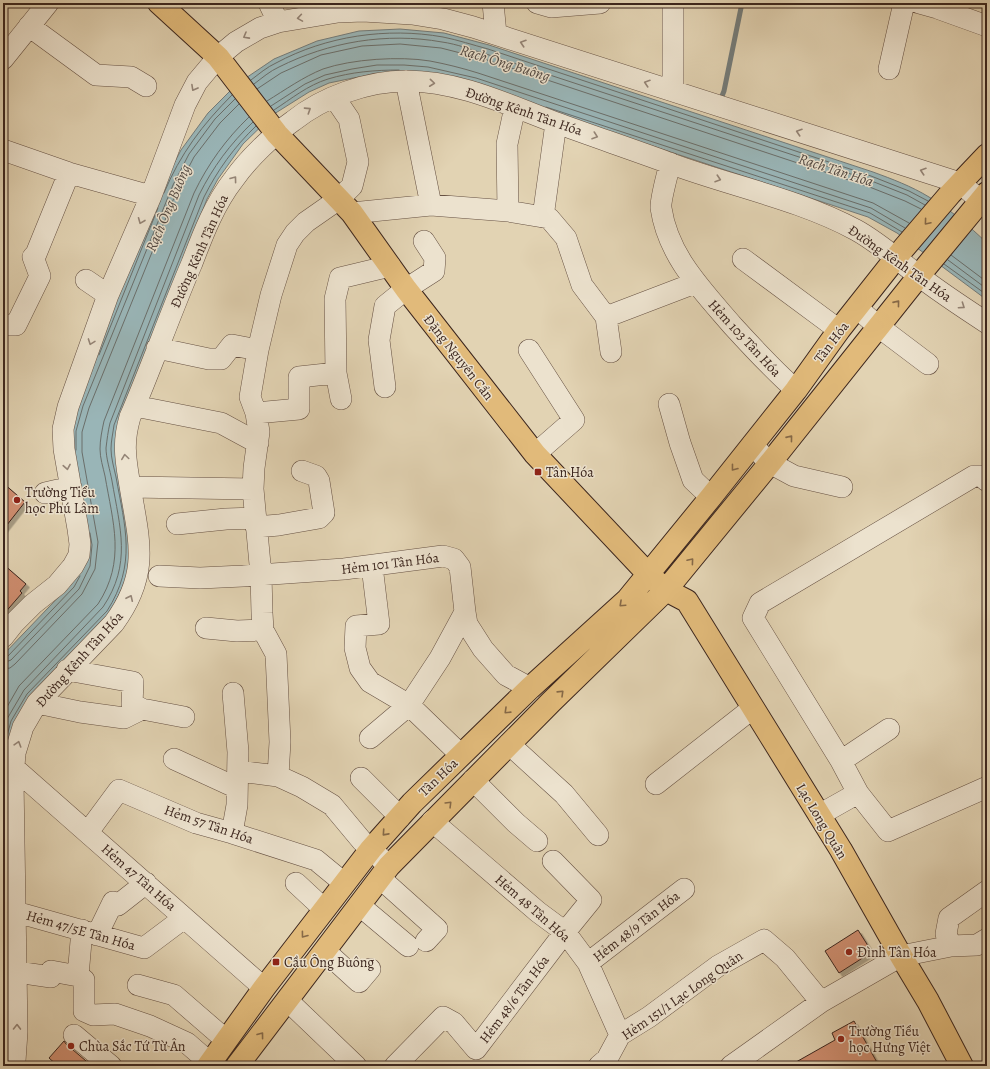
<svg xmlns="http://www.w3.org/2000/svg" width="990" height="1069" font-family="Alegreya,serif">
  <style>
    .water { fill: #99b5b7; stroke: #747c7a }
    .lines { fill: none; stroke-linecap: round; stroke-linejoin: round }
    .shore { stroke: #6a6e6a; stroke-width: 1 }
    .stream { stroke: #747c7a; stroke-width: 5 }
    .building { fill: #cf8e6f; stroke: #3c261e; filter: url(#shadow) }
    .minor-casing { stroke: #665143; stroke-width: 22 }
    .major-casing { stroke: #3c261e; stroke-width: 24 }
    .minor { stroke: #ece2ce; stroke-width: 21 }
    .major { stroke: #e1ba7a; stroke-width: 22 }
    .oneway { stroke: #948476 }
    .oneway2 { stroke: #866947 }
    .poi-dot { fill: #8f2418; stroke: #ece2ce; stroke-width: 1.5 }
    .labels { text-anchor: middle; stroke-width: 3; stroke-linejoin: round; paint-order: stroke }
    .street-label { font-size: 14px; fill: #3c261e; stroke: #ece2ce }
    .poi-label { font-size: 14px; fill: #3c261e; stroke: #ece2ce; text-anchor: start }
    .water-label { font-size: 15px; font-style: italic; fill: #534a44; stroke: #ece2ce }
  </style>
  <defs>
    <filter id="shadow"><feDropShadow dx="3.5" dy="3.5" stdDeviation="0" flood-color="#0004"/></filter>
  </defs>
  <rect width="100%" height="100%" fill="#e2d3b3"/>
  <filter id="stains"><feTurbulence type="fractalNoise" baseFrequency=".005" numOctaves="4"/><feColorMatrix values="0 0 0 0 .2 0 0 0 0 .09 0 0 0 0 .02 0 0 0 .5 -.17"/></filter>
  <radialGradient id="worn" r=".72"><stop offset=".6" stop-color="#630" stop-opacity="0"/><stop offset="1" stop-color="#630" stop-opacity=".3"/></radialGradient>
  <!-- water -->
  <path class="water" d="M400,29L444,33L489,45L873,172C892,179 911,186 929,197C951,210 969,226 987,243V300L897,233L868,217L473,87L378,74L353,78L329,83L309,92L274,114L243,144L218,179L207,199L118,426L131,538L127,578L110,613L15,723L8,1014L6,1063L3,1066V655L71,584L67,453L75,403L165,181L181,150L208,113L237,84L274,59L317,41L359,31Z"/>
  <g class="lines">
    <!-- shore -->
    <path class="shore" d="M251,80C259,74 267,67 276,63C326,36 387,27 443,37C458,40 473,45 488,49L871,176L909,191L928,201
      M254,84C262,78 270,71 279,67C329,42 386,32 442,42C457,44 472,50 486,54L869,180L907,195L925,205
      M257,89L281,73L321,55L362,46L400,44L441,48L484,59L867,186L905,201L921,209
      M267,101C285,90 303,77 323,69C352,59 400,56 430,61C446,64 462,68 478,73L873,203L909,223
      M271,106L305,84L325,75L352,69L377,65H404L428,67L476,78L871,208L905,228
      M546,107L870,213L902,232
      M274,110C291,99 308,85 328,79C351,72 375,70 399,70
      M164,193C180,154 203,124 232,95
      M951,255L987,282
      M948,260L987,289
      M944,264L987,295
      M99,355L158,208
      M76,450V431L83,406L173,185L189,154L215,119L235,99
      M3,658L8,656L74,587L80,576
      M3,663L11,660L79,589L90,566L92,545L90,533
      M3,669L10,668L15,664L82,594L95,569L98,542L82,452V432L89,408L178,188L194,157L220,123L239,104
      M3,714L19,686L98,604C126,561 113,523 105,476C103,467 100,458 100,449C100,440 102,430 104,421L194,193C208,164 226,139 249,117
      M3,733L7,719L24,690L103,607C132,564 120,528 112,481C110,470 106,458 106,448C107,440 108,431 110,423L199,195C213,167 230,144 253,122
      M3,751L11,721L27,694L107,611C137,564 125,527 116,477C114,468 111,458 111,449C111,441 113,433 114,425L204,197C217,171 234,147 256,126
      M3,973L4,1014L3,1039"/>
    <!-- stream -->
    <path class="stream" d="M720,101L724,91L742,3"/>
  </g>
  <!-- building -->
  <path class="building" d="M3,483L25,502L3,530Z
    M3,564L26,584L20,591L22,593L3,615Z
    M858,930L872,952L839,973L825,951Z
    M854,1021L879,1066H789L835,1040L832,1033Z
    M64,1041L66,1044L92,1066H58L49,1058Z"/>
  <g class="lines">
    <!-- minor casing -->
    <g class="minor-casing">
      <path id="minor" d="M269,3L278,22
        M493,3L496,34
        M537,3L551,7L600,3
        M919,3L937,8L987,26
        M29,26L96,75L131,77L146,86
        M3,59L48,3
        M889,69L904,3
        M406,81L431,205
        M673,91V3
        M3,150L69,173L151,196
        M670,163C668,173 660,200 661,208C668,256 702,290 732,325C753,348 773,370 796,390
        M508,211L507,144L515,107
        M352,213L431,205L508,211L549,218L566,238L582,285L606,317L611,352
        M543,217L556,123
        M743,259L839,330
        M86,280L108,295
        M857,308L879,327L928,364
        M606,317L695,283
        M3,325H16L40,276L33,257L36,254L69,173
        M157,348L209,359H221L232,345L258,350
        M529,350L574,420L535,454
        M336,373L341,399
        M385,387L379,340L385,306L406,289L434,271L435,258L424,241
        M669,404L680,443L693,480L711,497
        M135,406L221,423L258,443
        M256,413L299,409V377L336,373L335,299L340,278L390,266
        M752,445L770,463L794,476L842,487
        M130,487L253,489
        M45,493L71,487
        M177,524L226,519L256,518
        M256,527L279,525L319,518L324,513L319,481L316,476L302,471
        M372,566L379,624L356,626L355,648L360,668L370,682L409,705L461,755
        M159,576L200,578L243,576L344,569L443,556L454,559L460,567L465,612L467,624L483,649L506,675L530,688
        M206,628L237,631L263,630
        M3,637L14,623L33,604L57,585L73,566L79,555L80,544L78,529L64,449L63,429L68,407L108,295L151,196L185,105L197,82L218,57L236,42L260,28L278,22L338,12L363,11L412,14L443,19L473,27L960,183L987,206
        M67,670L133,682L132,704L142,709
        M37,703L80,712L124,718L142,709L184,717
        M370,738L409,705L440,658L465,612
        M509,744L564,794L598,835
        M174,759L237,788
        M841,761L753,618L760,603L974,476H981L987,481
        M13,767L264,988
        M238,771L278,776L302,787L332,805L362,841L389,866
        M278,776L280,742L276,654L263,630L262,613L261,575L253,489L254,468L259,432L256,413L250,397L258,350L271,295L287,245L295,233L306,222L339,199L352,186L358,162L349,119L334,97
        M361,778L400,817
        M473,780L516,823L537,841
        M656,784L753,708
        M858,793L888,831L987,787
        M819,815L858,793L841,761L889,729
        M432,821L538,912L565,932L588,963L620,1035
        M88,832L119,790L196,823L232,833L316,860L344,883
        M232,833L237,805L238,752L233,693
        M380,878L437,929L426,941
        M296,883L324,909
        M359,905L408,946
        M16,912L144,948L184,918
        M97,935L113,902L118,905L146,883
        M951,946L946,934L949,918L987,891
        M325,951L359,982L370,969
        M588,963L684,889
        M17,972L51,977V971L78,976L84,980V1011L93,1015L115,1014L150,1026L187,1043L210,1063
        M78,976L82,930
        M138,985L174,995L226,1040
        M287,1000L356,1066
        M74,1035L111,1066
        M13,1066L15,1061L17,1032L13,780L15,753L23,727L37,703L114,623C152,571 138,538 129,480C125,456 123,441 130,417C152,366 170,314 192,263C203,234 215,203 234,179C248,159 273,135 293,121C323,97 367,81 406,81C459,81 506,104 554,122C592,136 631,149 669,163C730,186 799,199 856,230C878,242 898,260 919,276C941,293 964,308 987,323
        M395,1066L443,1017L454,1023L476,1049L565,932L591,900L553,861
        M599,1066L607,1059L620,1035L649,1017L718,966L764,940L785,958L821,1002
        M731,1066L821,1002L901,956L951,946L977,945L987,939"/>
    </g>
    <!-- major casing -->
    <g class="major-casing">
      <path id="major" d="M159,3L218,57L277,134L352,213L406,289L535,454L649,575L666,590L687,601L841,850L901,956L928,1001L962,1066
        M208,1066L264,988L371,849L412,803L530,688L627,600L711,497L796,390L839,330L903,249L950,194L987,155
        M237,1066L389,866L551,702L666,590L770,463L926,267L987,193"/>
    </g>
    <!-- minor -->
    <use href="#minor" class="minor"/>
    <!-- major -->
    <use href="#major" class="major"/>
  </g>
  <!-- one-way arrows -->
  <defs><path id="oneway-chevron" d="M-2-3.5L2.5 0L-2 3.5" fill="none" stroke-width="1.6" stroke-linecap="round" stroke-linejoin="round"/></defs>
  <g class="oneway">
    <use href="#oneway-chevron" transform="translate(300 18) rotate(171)"/>
    <use href="#oneway-chevron" transform="translate(246 36) rotate(151)"/>
    <use href="#oneway-chevron" transform="translate(523 43) rotate(-162)"/>
    <use href="#oneway-chevron" transform="translate(432 83) rotate(6)"/>
    <use href="#oneway-chevron" transform="translate(647 83) rotate(-162)"/>
    <use href="#oneway-chevron" transform="translate(194 88) rotate(119)"/>
    <use href="#oneway-chevron" transform="translate(308 110) rotate(-33)"/>
    <use href="#oneway-chevron" transform="translate(799 132) rotate(-162)"/>
    <use href="#oneway-chevron" transform="translate(595 136) rotate(19)"/>
    <use href="#oneway-chevron" transform="translate(923 171) rotate(-162)"/>
    <use href="#oneway-chevron" transform="translate(234 179) rotate(-53)"/>
    <use href="#oneway-chevron" transform="translate(718 179) rotate(18)"/>
    <use href="#oneway-chevron" transform="translate(141 221) rotate(112)"/>
    <use href="#oneway-chevron" transform="translate(962 306) rotate(34)"/>
    <use href="#oneway-chevron" transform="translate(91 342) rotate(110)"/>
    <use href="#oneway-chevron" transform="translate(125 457) rotate(-98)"/>
    <use href="#oneway-chevron" transform="translate(67 467) rotate(80)"/>
    <use href="#oneway-chevron" transform="translate(130 598) rotate(-65)"/>
    <use href="#oneway-chevron" transform="translate(18 744) rotate(-73)"/>
    <use href="#oneway-chevron" transform="translate(17 1027) rotate(-89)"/>
  </g>
  <g class="oneway2">
    <use href="#oneway-chevron" transform="translate(927 222) rotate(130)"/>
    <use href="#oneway-chevron" transform="translate(897 303) rotate(-51)"/>
    <use href="#oneway-chevron" transform="translate(790 438) rotate(-51)"/>
    <use href="#oneway-chevron" transform="translate(734 468) rotate(128)"/>
    <use href="#oneway-chevron" transform="translate(691 561) rotate(-50)"/>
    <use href="#oneway-chevron" transform="translate(622 604) rotate(137)"/>
    <use href="#oneway-chevron" transform="translate(561 693) rotate(-44)"/>
    <use href="#oneway-chevron" transform="translate(507 711) rotate(136)"/>
    <use href="#oneway-chevron" transform="translate(449 804) rotate(-45)"/>
    <use href="#oneway-chevron" transform="translate(385 833) rotate(132)"/>
    <use href="#oneway-chevron" transform="translate(304 935) rotate(127)"/>
    <use href="#oneway-chevron" transform="translate(261 1035) rotate(-53)"/>
  </g>
  <!-- markers -->
  <g class="poi-dot">
    <rect x="534" y="468" width="8" height="8" rx="2"/>
    <circle cx="17" cy="500" r="4"/>
    <circle cx="849" cy="952" r="4"/>
    <rect x="272" y="958" width="8" height="8" rx="2"/>
    <circle cx="841" cy="1039" r="4"/>
    <circle cx="71" cy="1046" r="4"/>
  </g>
  <g class="labels">
    <!-- street labels -->
    <g class="street-label">
      <text transform="translate(524 111) rotate(19)" y="5">Đường Kênh Tân Hóa</text>
      <text transform="translate(199 251) rotate(-66)" y="5">Đường Kênh Tân Hóa</text>
      <text transform="translate(900 263) rotate(35)" y="5">Đường Kênh Tân Hóa</text>
      <text transform="translate(745 338) rotate(47)" y="5">Hẻm 103 Tân Hóa</text>
      <text transform="translate(831 342) rotate(-53)" y="5">Tân Hóa</text>
      <text transform="translate(459 357) rotate(52)" y="5">Đặng Nguyên Cẩn</text>
      <text transform="translate(390 563) rotate(-7)" y="5">Hẻm 101 Tân Hóa</text>
      <text transform="translate(79 659) rotate(-48)" y="5">Đường Kênh Tân Hóa</text>
      <text transform="translate(438 777) rotate(-44)" y="5">Tân Hóa</text>
      <text transform="translate(822 821) rotate(59)" y="5">Lạc Long Quân</text>
      <text transform="translate(209 824) rotate(19)" y="5">Hẻm 57 Tân Hóa</text>
      <text transform="translate(139 877) rotate(41)" y="5">Hẻm 47 Tân Hóa</text>
      <text transform="translate(533 908) rotate(41)" y="5">Hẻm 48 Tân Hóa</text>
      <text transform="translate(636 926) rotate(-38)" y="5">Hẻm 48/9 Tân Hóa</text>
      <text transform="translate(81 930) rotate(16)" y="5">Hẻm 47/5E Tân Hóa</text>
      <text transform="translate(682 995) rotate(-35)" y="5">Hẻm 151/1 Lạc Long Quân</text>
      <text transform="translate(514 999) rotate(-53)" y="5">Hẻm 48/6 Tân Hóa</text>
    </g>
    <!-- poi labels -->
    <g class="poi-label">
      <text x="546" y="477">Tân Hóa</text>
      <text x="25" y="497">Trường Tiểu<tspan x="25" dy="16">học Phú Lâm</tspan></text>
      <text x="857" y="957">Đình Tân Hóa</text>
      <text x="284" y="967">Cầu Ông Buông</text>
      <text x="849" y="1036">Trường Tiểu<tspan x="849" dy="16">học Hưng Việt</tspan></text>
      <text x="79" y="1051">Chùa Sắc Tứ Từ Ân</text>
    </g>
    <!-- water labels -->
    <g class="water-label">
      <text transform="translate(505 63) rotate(17)" y="5">Rạch Ông Buông</text>
      <text transform="translate(836 170) rotate(18)" y="5">Rạch Tân Hóa</text>
      <text transform="translate(168 208) rotate(-67)" y="5">Rạch Ông Buông</text>
    </g>
  </g>
  <!-- margin -->
  <rect width="990" height="1069" fill="none" stroke="#e2d3b3" stroke-width="16"/>
  <rect x="4" y="4" width="982" height="1061" fill="none" stroke="#3c261e" stroke-width="2"/>
  <rect x="8" y="8" width="974" height="1053" fill="none" stroke="#3c261e"/>
  <rect width="100%" height="100%" filter="url(#stains)"/>
  <rect width="100%" height="100%" fill="url(#worn)"/>
</svg>
